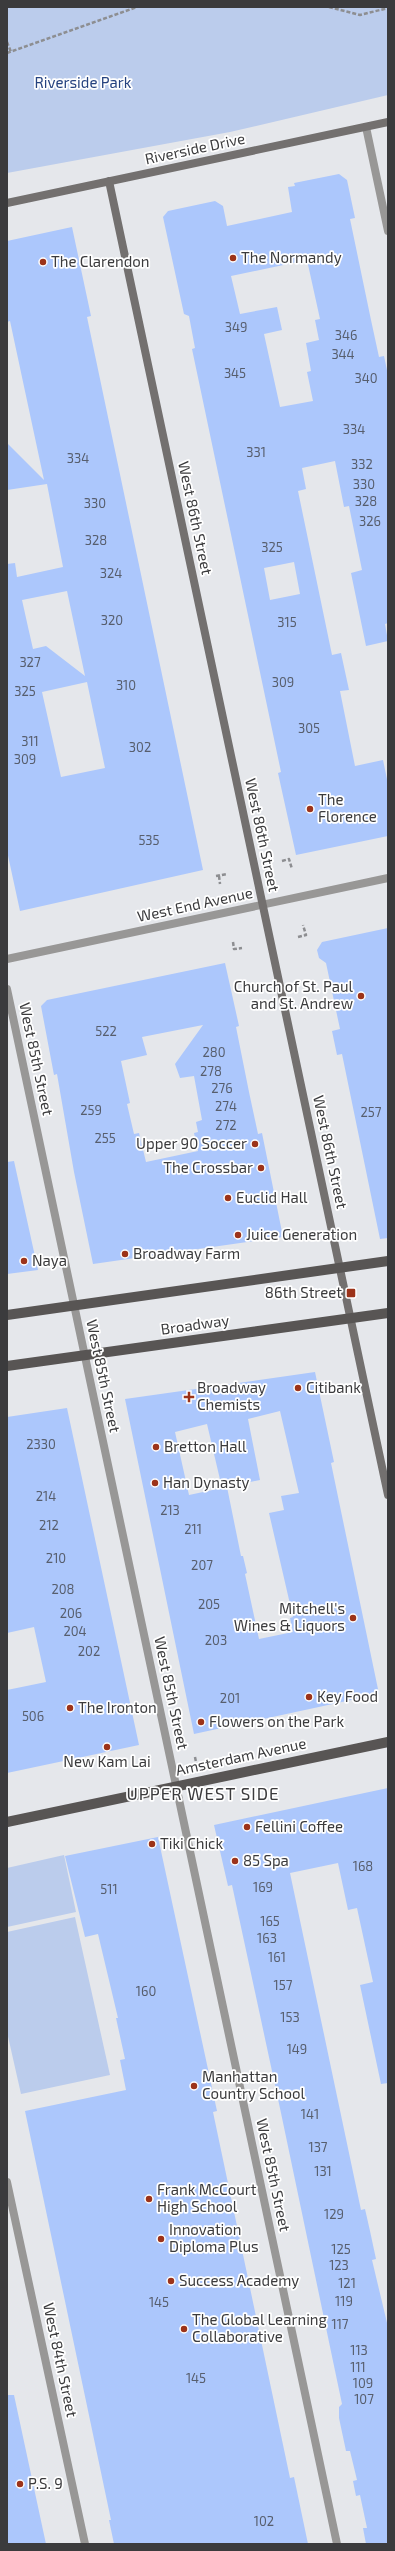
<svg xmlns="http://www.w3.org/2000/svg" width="395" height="2551" font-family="'Exo 2',sans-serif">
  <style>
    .green { fill: #bbccec }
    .building { fill: #acc7fc; fill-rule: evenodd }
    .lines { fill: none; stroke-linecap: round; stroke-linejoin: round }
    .path { stroke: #8d8e91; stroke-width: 2.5; stroke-dasharray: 4 2; stroke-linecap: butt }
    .minor { stroke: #989796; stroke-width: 8 }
    .tertiary { stroke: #989796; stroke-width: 8 }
    .secondary { stroke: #73706f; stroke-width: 8 }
    .primary { stroke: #585554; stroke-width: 10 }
    .poi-dot { fill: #9c331a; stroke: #fff; stroke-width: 1.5 }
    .labels { text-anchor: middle; stroke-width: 3.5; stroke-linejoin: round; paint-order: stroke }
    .number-label { font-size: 13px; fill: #575e6d }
    .park-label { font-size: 15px; fill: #25427f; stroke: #fff }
    .street-label { font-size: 15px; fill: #3b3b3d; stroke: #fff }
    .poi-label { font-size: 15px; fill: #3b3b3d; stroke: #fff; text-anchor: start }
    .quarter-label { font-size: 17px; letter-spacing: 1px; fill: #3b3b3d; stroke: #fff }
  </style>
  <rect width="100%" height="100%" fill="#e5e7eb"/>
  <!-- green -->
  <path class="green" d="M7,7H388V95L230,132L7,173Z
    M64,1855L76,1912L7,1927V1868Z
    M75,1917L110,2075L21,2094L7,2032V1932Z"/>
  <!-- building -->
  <path class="building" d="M339,174L347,180L355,218L350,219L371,320L379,357L384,356L388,375V623L385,624L388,641L366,646L351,573L362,570L349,506L344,507L335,461L302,468L306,489L298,491L332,655L341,653L349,690L340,691L355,766L383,760L388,784V836L296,855L278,773L281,772L192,349L195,348L189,316L184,314L163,217L168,211L215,201L223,206L227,226L292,212L288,187L295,186L294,183ZM307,260L320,319L315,320L319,340L306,343L311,371L307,372L313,401L280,407L264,334L282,330L277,307L240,314L231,276ZM294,562L300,594L270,600L264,568Z
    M72,227L91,316L87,317L203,870L20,911L7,851V564L15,563L17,577L63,567L47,484L7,490V443L44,480L10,321L7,322V241ZM67,591L85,676L46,646L33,649L28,627L22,600ZM87,682L105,768L61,777L42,692Z
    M388,928V1238L380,1239L342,1054L337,1055L332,1031L340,1029L326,963L319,958L317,950L322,942Z
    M225,963L239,1026L236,1027L249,1092L258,1134L262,1133L283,1237L93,1264L74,1172L57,1074L54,1075L41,1006L47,1000ZM203,1025L175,1064L180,1078L194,1076L202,1120L196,1122L198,1132L194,1133L198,1151L146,1162L139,1133L134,1134L127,1104L130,1103L121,1061L147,1055L142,1037Z
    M14,1161L38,1270L7,1274V1162Z
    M315,1372L334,1462L331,1463L379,1694L194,1734L125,1399ZM280,1411L299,1493L281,1496L284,1510L269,1513L293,1617L290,1618L293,1632L259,1639L245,1574L247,1573L243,1556H241L227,1487L260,1480L248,1419ZM207,1424L222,1488L189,1495L175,1432Z
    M67,1408L139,1745L7,1773V1690L46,1682L34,1627L7,1633V1417Z
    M388,1788V2083L381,2084L360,1985L373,1982L357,1908L348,1910L338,1863L290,1873L361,2210L365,2209L370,2231L376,2259L372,2260L388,2327V2544H366L363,2528H367L360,2495L356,2496L353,2481L357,2480L350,2451H346L339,2418V2407L342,2404L281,2113L232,1885L228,1886L214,1825Z
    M158,1837L217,2111L213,2112L290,2478L294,2477L308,2544H114L109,2520H111L25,2111L126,2090L120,2060L125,2059L116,2018H118L98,1934L85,1937L65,1856Z
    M7,2395H14L46,2544H7Z"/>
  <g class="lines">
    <!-- path -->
    <path class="path" d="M7,7H8
      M329,7L360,15L388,8
      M7,42L11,52
      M7,53L137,7
      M282,861L289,859L292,869
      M216,876L227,874
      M219,876L220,884
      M298,937L306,935L303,925
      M233,942L234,949L242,948
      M195,1757L197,1767"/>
    <!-- minor -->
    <path class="minor" d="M366,127L388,231
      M7,989L337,2544
      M7,2182L85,2544"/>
    <!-- tertiary -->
    <path class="tertiary" d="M7,959L388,878"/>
    <!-- secondary -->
    <path class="secondary" d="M109,181L388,1495
      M7,203L388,122"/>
    <!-- primary -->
    <path class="primary" d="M7,1315L388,1261
      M7,1366L388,1313
      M7,1822L388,1742"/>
  </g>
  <!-- markers -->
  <g class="poi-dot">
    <circle cx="233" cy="258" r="4"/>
    <circle cx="43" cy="262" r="4"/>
    <circle cx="310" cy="809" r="4"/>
    <circle cx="361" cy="996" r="4"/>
    <circle cx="255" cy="1144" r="4"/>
    <circle cx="261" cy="1168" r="4"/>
    <circle cx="228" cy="1198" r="4"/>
    <circle cx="238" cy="1235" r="4"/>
    <circle cx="125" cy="1254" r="4"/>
    <circle cx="24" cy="1261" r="4"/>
    <rect x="346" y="1288" width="10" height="10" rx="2"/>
    <circle cx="298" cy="1388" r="4"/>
    <path d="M187 1391h4v4h4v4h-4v4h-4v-4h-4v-4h4z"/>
    <circle cx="156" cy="1447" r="4"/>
    <circle cx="155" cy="1483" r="4"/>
    <circle cx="353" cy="1618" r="4"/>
    <circle cx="309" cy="1697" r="4"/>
    <circle cx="70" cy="1708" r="4"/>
    <circle cx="201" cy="1722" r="4"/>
    <circle cx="107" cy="1747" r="4"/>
    <circle cx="247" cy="1827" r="4"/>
    <circle cx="152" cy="1844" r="4"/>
    <circle cx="235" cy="1861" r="4"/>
    <circle cx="194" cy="2086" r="4"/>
    <circle cx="149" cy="2199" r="4"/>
    <circle cx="161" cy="2239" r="4"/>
    <circle cx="171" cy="2281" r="4"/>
    <circle cx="184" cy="2329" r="4"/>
    <circle cx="20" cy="2484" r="4"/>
  </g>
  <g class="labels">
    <!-- number labels -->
    <g class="number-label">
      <text x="236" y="332">349</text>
      <text x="346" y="340">346</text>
      <text x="343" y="359">344</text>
      <text x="235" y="378">345</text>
      <text x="366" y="383">340</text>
      <text x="354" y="434">334</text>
      <text x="256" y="457">331</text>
      <text x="78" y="463">334</text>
      <text x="362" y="469">332</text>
      <text x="364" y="489">330</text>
      <text x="366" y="506">328</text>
      <text x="95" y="508">330</text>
      <text x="370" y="526">326</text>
      <text x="96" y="545">328</text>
      <text x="272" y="552">325</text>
      <text x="111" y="578">324</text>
      <text x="112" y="625">320</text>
      <text x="287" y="627">315</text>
      <text x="30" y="667">327</text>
      <text x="283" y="687">309</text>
      <text x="126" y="690">310</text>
      <text x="25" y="696">325</text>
      <text x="309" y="733">305</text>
      <text x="30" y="746">311</text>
      <text x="140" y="752">302</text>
      <text x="25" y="764">309</text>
      <text x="149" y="845">535</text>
      <text x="106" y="1036">522</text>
      <text x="214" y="1057">280</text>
      <text x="211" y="1076">278</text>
      <text x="222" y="1093">276</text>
      <text x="226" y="1111">274</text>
      <text x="91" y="1115">259</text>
      <text x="371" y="1117">257</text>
      <text x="226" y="1130">272</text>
      <text x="105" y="1143">255</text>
      <text x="41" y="1449">2330</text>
      <text x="46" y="1501">214</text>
      <text x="170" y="1515">213</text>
      <text x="49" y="1530">212</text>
      <text x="193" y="1534">211</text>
      <text x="56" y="1563">210</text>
      <text x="202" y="1570">207</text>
      <text x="63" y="1594">208</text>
      <text x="209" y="1609">205</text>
      <text x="71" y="1618">206</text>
      <text x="75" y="1636">204</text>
      <text x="216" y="1645">203</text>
      <text x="89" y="1656">202</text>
      <text x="230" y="1703">201</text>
      <text x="33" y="1721">506</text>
      <text x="363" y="1871">168</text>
      <text x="263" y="1892">169</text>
      <text x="109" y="1894">511</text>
      <text x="270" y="1926">165</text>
      <text x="267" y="1943">163</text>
      <text x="277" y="1962">161</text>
      <text x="283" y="1990">157</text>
      <text x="146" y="1996">160</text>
      <text x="290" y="2022">153</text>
      <text x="297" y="2054">149</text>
      <text x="310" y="2119">141</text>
      <text x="318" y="2152">137</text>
      <text x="323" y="2176">131</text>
      <text x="334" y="2219">129</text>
      <text x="341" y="2254">125</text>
      <text x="339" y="2270">123</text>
      <text x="347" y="2288">121</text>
      <text x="344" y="2306">119</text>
      <text x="159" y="2307">145</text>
      <text x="340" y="2329">117</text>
      <text x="359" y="2355">113</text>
      <text x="358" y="2372">111</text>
      <text x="196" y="2383">145</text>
      <text x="363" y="2388">109</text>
      <text x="364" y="2404">107</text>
      <text x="264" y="2526">102</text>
    </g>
    <!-- park labels -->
    <g class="park-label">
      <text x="83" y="88">Riverside Park</text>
    </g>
    <!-- street labels -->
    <g class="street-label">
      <text transform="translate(195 149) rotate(-12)" y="5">Riverside Drive</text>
      <text transform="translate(195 518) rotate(78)" y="5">West 86th Street</text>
      <text transform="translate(262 835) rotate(78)" y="5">West 86th Street</text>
      <text transform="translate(195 905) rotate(-12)" y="5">West End Avenue</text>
      <text transform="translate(36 1059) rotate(78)" y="5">West 85th Street</text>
      <text transform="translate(330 1152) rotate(78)" y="5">West 86th Street</text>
      <text transform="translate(195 1325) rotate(-8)" y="5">Broadway</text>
      <text transform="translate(103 1376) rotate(78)" y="5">West 85th Street</text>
      <text transform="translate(171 1693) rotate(78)" y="5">West 85th Street</text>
      <text transform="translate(241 1757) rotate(-12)" y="5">Amsterdam Avenue</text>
      <text transform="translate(273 2175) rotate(78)" y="5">West 85th Street</text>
      <text transform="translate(60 2360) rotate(78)" y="5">West 84th Street</text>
    </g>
    <!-- poi labels -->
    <g class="poi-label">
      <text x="241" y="263">The Normandy</text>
      <text x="51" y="267">The Clarendon</text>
      <text x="318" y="805">The<tspan x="318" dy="17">Florence</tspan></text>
      <text x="353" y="992" text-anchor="end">Church of St. Paul<tspan x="353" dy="17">and St. Andrew</tspan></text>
      <text x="247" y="1149" text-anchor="end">Upper 90 Soccer</text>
      <text x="253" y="1173" text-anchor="end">The Crossbar</text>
      <text x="236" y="1203">Euclid Hall</text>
      <text x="246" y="1240">Juice Generation</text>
      <text x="133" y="1259">Broadway Farm</text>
      <text x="32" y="1266">Naya</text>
      <text x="342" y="1298" text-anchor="end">86th Street</text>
      <text x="197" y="1393">Broadway<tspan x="197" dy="17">Chemists</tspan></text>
      <text x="306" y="1393">Citibank</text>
      <text x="164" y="1452">Bretton Hall</text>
      <text x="163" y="1488">Han Dynasty</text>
      <text x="345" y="1614" text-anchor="end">Mitchell's<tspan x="345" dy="17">Wines &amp; Liquors</tspan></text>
      <text x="317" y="1702">Key Food</text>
      <text x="78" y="1713">The Ironton</text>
      <text x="209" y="1727">Flowers on the Park</text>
      <text x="107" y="1767" text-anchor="middle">New Kam Lai</text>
      <text x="255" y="1832">Fellini Coffee</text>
      <text x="160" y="1849">Tiki Chick</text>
      <text x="243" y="1866">85 Spa</text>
      <text x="202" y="2082">Manhattan<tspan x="202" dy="17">Country School</tspan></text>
      <text x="157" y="2195">Frank McCourt<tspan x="157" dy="17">High School</tspan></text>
      <text x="169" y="2235">Innovation<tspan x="169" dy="17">Diploma Plus</tspan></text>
      <text x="179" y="2286">Success Academy</text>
      <text x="192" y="2325">The Global Learning<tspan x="192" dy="17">Collaborative</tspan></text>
      <text x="28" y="2489">P.S. 9</text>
    </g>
    <!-- quarter labels -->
    <g class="quarter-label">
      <text x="203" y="1800">UPPER WEST SIDE</text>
    </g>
  </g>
  <!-- border -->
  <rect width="395" height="2551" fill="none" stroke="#3b3b3d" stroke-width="16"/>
</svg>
